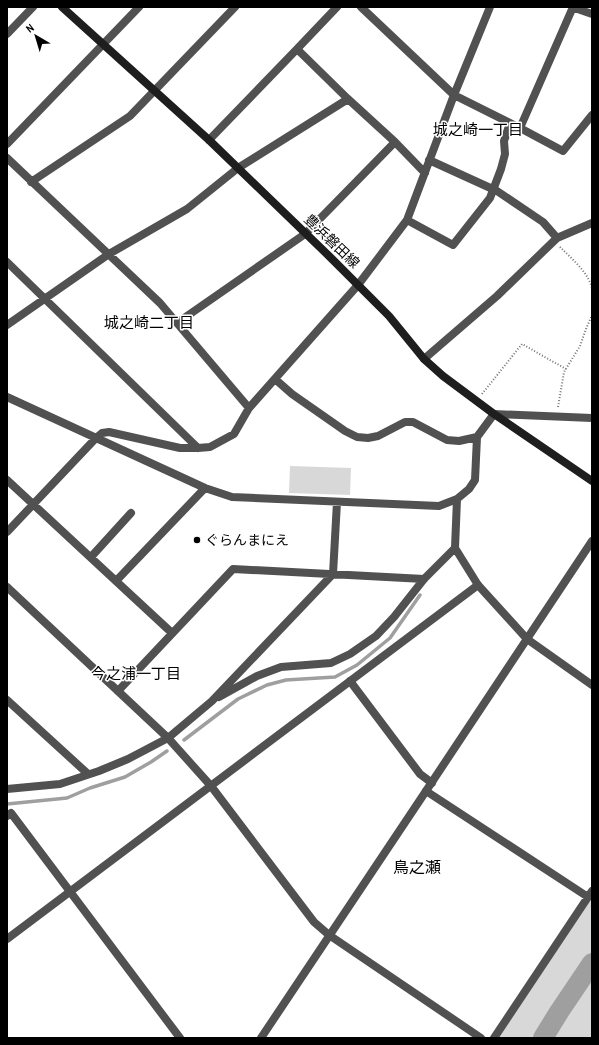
<svg xmlns="http://www.w3.org/2000/svg" width="599" height="1045" font-family="'Archivo Narrow','Noto Sans JP',sans-serif">
  <style>
    .grass { fill: #d8d8d8 }
    .lines { fill: none; stroke-linecap: round; stroke-linejoin: round }
    .stream { stroke: #9f9f9f; stroke-width: 3.5 }
    .river { stroke: #9f9f9f; stroke-width: 20 }
    .path { stroke: #737373; stroke-width: 2; stroke-dasharray: 1 2; stroke-linecap: butt }
    .minor { stroke: #515151; stroke-width: 8 }
    .tertiary { stroke: #515151; stroke-width: 8 }
    .secondary { stroke: #1e1e1e; stroke-width: 8 }
    .poi-dot { fill: #000; stroke: #fff; stroke-width: 1.5 }
    .labels { text-anchor: middle; stroke-width: 3; stroke-linejoin: round; paint-order: stroke }
    .street-label { font-size: 14px; fill: #000; stroke: #fff }
    .poi-label { font-size: 14px; fill: #000; stroke: #fff; text-anchor: start }
    .neighbourhood-label { font-size: 15px; fill: #000; stroke: #fff }
    .quarter-label { font-size: 16px; fill: #000; stroke: #fff }
  </style>
  <rect width="100%" height="100%" fill="#fff"/>
  <!-- grass -->
  <path class="grass" d="M290,466L351,468L350,495L289,493Z
    M592,890V1038H497Z"/>
  <g class="lines">
    <!-- stream -->
    <path class="stream" d="M184,740L238,699L267,685L286,680L335,677L357,665L390,638L420,595
      M7,804L67,798L90,788L125,777L151,762L167,751"/>
    <!-- river -->
    <path class="river" d="M543,1038L559,1012L592,963"/>
    <!-- path -->
    <path class="path" d="M560,247C572,259 588,272 592,288
      M482,394L522,344L566,369
      M558,407L564,372L580,346L586,329L592,315"/>
    <!-- minor -->
    <path class="minor" d="M361,7L454,95L520,128L563,151L592,115
      M572,7L592,14
      M297,49L337,7
      M520,128L573,7
      M209,140L297,49L348,99L395,142L425,173
      M7,144L139,7
      M7,158L160,303L249,408
      M31,182L130,116L235,7
      M407,220L453,245L490,198L501,169L505,154L504,141L510,123
      M557,238L592,223
      M7,262L198,448
      M177,323L305,234L395,142
      M7,325L109,254L187,209L238,168L348,99
      M424,359L497,296L557,238L543,222L497,191L429,160
      M275,379L292,394L345,431L357,437L368,438L378,436L405,422H413L447,440L459,441L477,437
      M7,397L205,488L232,497L439,506L457,499L469,489L475,480L477,437L494,414L592,418
      M7,480L172,633
      M457,499L455,548L478,585
      M7,532L96,438L102,433L109,432L180,448H198L210,447L234,434L249,408L358,285L407,220L454,95L490,7
      M91,557L131,513
      M116,581L205,488
      M527,639L592,685
      M350,681L420,774L432,783
      M118,691L233,569L424,579
      M219,697L257,676L281,667L331,663L350,654L376,636L394,617L424,579L455,548
      M7,700L88,774
      M7,789L60,784L99,771L128,759L168,738L212,701L333,574L337,502
      M426,791L588,897
      M7,816L11,813L180,1038
      M329,935L481,1038
      M494,1038L592,891"/>
    <!-- tertiary -->
    <path class="tertiary" d="M7,34L33,7
      M7,587L168,738L211,786L314,922L329,935
      M7,939L478,585L527,639
      M261,1038L426,791L592,541"/>
    <!-- secondary -->
    <path class="secondary" d="M62,7L209,140L330,257L389,316L424,359L443,376L494,414L592,481"/>
  </g>
  <!-- markers -->
  <circle class="poi-dot" cx="197" cy="540" r="4"/>
  <g class="labels">
    <!-- street labels -->
    <g class="street-label">
      <text transform="translate(332 241) rotate(44)" y="5">豊浜磐田線</text>
    </g>
    <!-- poi labels -->
    <g class="poi-label">
      <text x="205" y="545">ぐらんまにえ</text>
    </g>
    <!-- neighbourhood labels -->
    <g class="neighbourhood-label">
      <text x="478" y="135">城之崎一丁目</text>
      <text x="149" y="328">城之崎二丁目</text>
      <text x="136" y="679">今之浦一丁目</text>
    </g>
    <!-- quarter labels -->
    <g class="quarter-label">
      <text x="417" y="873">鳥之瀬</text>
    </g>
  </g>
  <!-- border -->
  <rect width="599" height="1045" fill="none" stroke="#000000" stroke-width="16"/>
  <!-- north arrow -->
  <g transform="translate(36 36) rotate(322)" stroke="#ffffff" stroke-width="3" paint-order="stroke">
  <path d="M0-3L7 15L0 10L-7 15Z" fill="#000000"/>
  <text y="-6" font-size="11" font-weight="bold" text-anchor="middle" fill="#000000">N</text>
  </g>
</svg>
